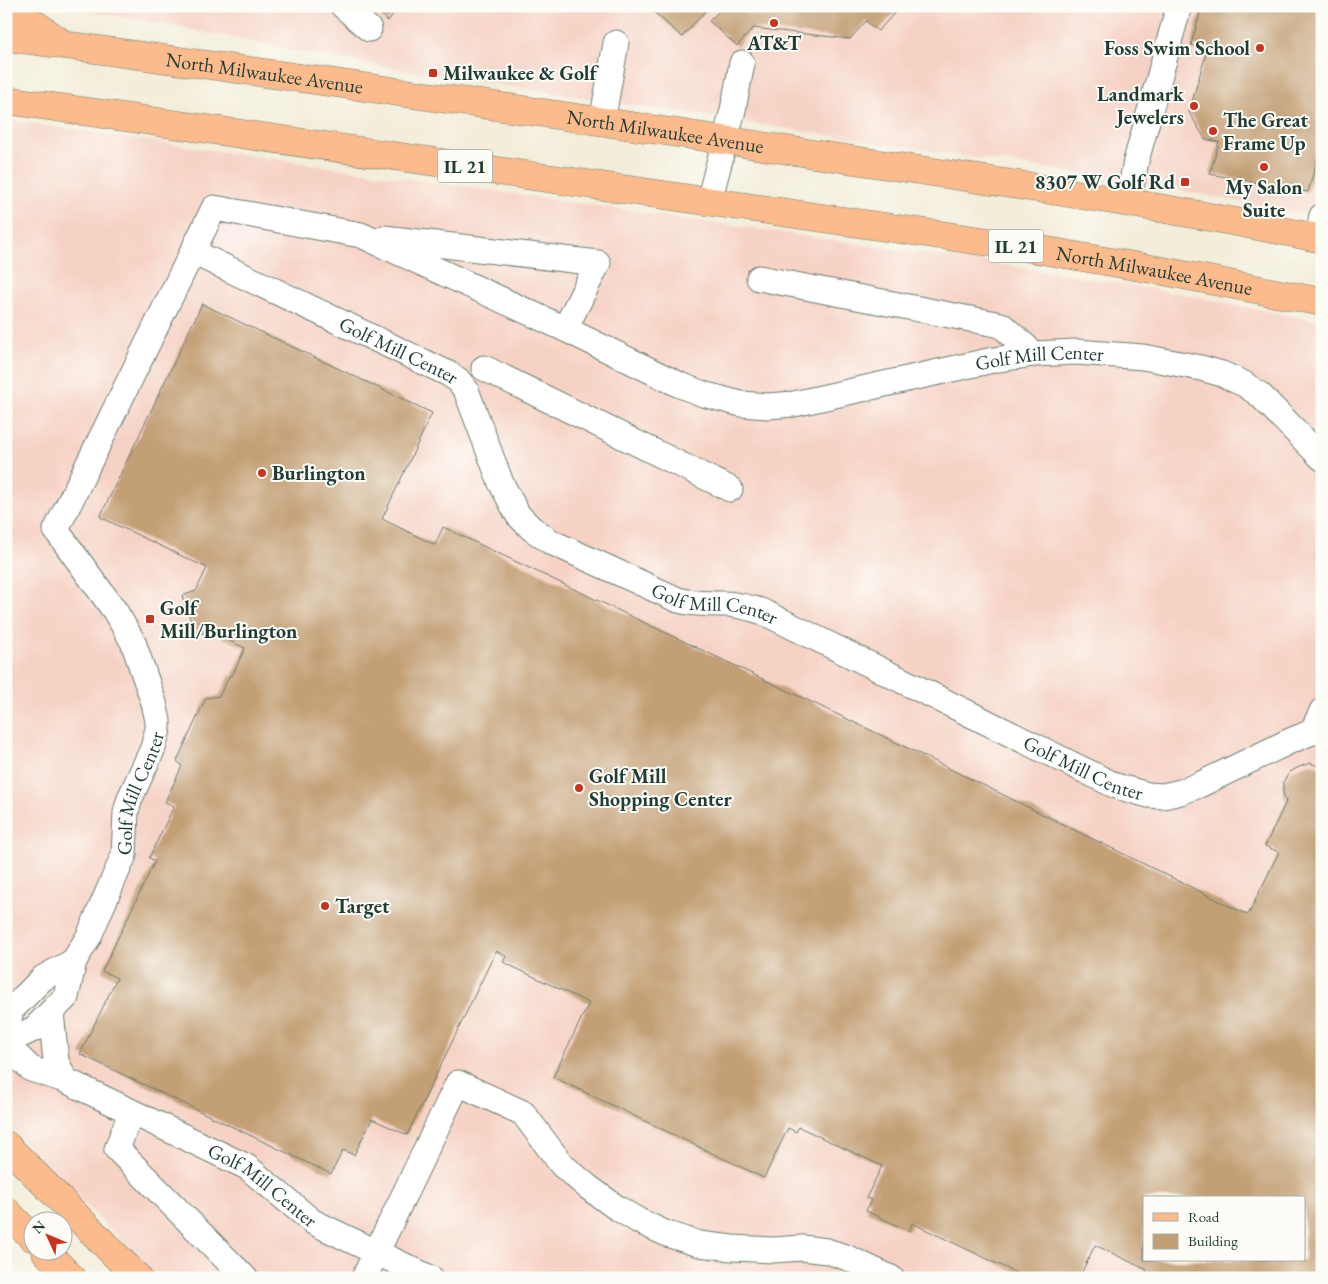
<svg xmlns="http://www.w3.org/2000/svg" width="1328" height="1284" font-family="'EB Garamond',serif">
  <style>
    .built { fill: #f6d2c4; fill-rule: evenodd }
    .building { fill: #c39f75; fill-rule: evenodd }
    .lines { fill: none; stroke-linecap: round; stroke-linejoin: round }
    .minor-casing { stroke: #697b6e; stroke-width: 27 }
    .major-casing { stroke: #697b6e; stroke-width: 29 }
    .minor { stroke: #fff; stroke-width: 25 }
    .major { stroke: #fbbb8d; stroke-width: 28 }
    .poi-dot { fill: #c8321e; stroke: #fdfcf7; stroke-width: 2 }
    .labels { text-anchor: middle; stroke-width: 4; stroke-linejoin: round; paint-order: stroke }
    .shield { fill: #fdfcf7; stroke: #62766e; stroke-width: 1 }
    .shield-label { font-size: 19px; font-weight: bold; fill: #1f3d34 }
    .poi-label { font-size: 20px; font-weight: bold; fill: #1f3d34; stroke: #fdfcf7; text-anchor: start }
    .street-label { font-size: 20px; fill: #1f3d34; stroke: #fdfcf7 }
  </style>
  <rect width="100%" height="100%" fill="#fdfcf7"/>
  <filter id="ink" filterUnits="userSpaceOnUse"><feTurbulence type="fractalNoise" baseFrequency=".02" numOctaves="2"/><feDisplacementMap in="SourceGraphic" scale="10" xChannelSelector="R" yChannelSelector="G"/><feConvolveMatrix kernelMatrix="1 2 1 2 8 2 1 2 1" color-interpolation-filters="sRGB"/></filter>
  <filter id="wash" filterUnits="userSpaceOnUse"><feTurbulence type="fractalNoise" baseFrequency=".0096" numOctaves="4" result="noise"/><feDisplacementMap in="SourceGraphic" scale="20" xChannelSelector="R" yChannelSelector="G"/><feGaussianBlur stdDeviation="1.12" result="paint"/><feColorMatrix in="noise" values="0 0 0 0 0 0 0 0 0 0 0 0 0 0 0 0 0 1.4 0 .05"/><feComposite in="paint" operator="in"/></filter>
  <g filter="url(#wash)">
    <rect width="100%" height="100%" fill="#f3edd9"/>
    <!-- built -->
    <path class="built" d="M59,6H1322V218L1174,189L1095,176L418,72L328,57L172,26Z
      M6,120L1030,269L1154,289L1322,322V1278H159L6,1125ZM1144,1198H1304V1260H1144Z"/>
    <g id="blocks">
      <!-- building -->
      <path class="building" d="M372,6H399L388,21Z
        M655,6H710L682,37L653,11L656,8Z
        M724,6H901L878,31L866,21L850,39L753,28L737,46L709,21Z
        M1202,6H1322V142L1308,192L1210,174L1219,142L1205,139L1189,112L1207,50L1191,45Z
        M202,304L432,413L382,519L435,545L443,527L885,737L1248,915L1279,852L1265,846L1286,802L1283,793V782L1290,772L1299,767L1310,763L1321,767L1322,1278H1143L1147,1270L1095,1245L1079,1278H1027L912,1223L909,1231L866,1211L871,1200L866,1198L882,1166L799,1127L796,1132L788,1128L764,1178L553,1077L589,1003L503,962L506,956L496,951L407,1135L372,1119L354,1155L343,1150L331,1174L80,1054L117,978L102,971L155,861L149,858L174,806L165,802L182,766L177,761L206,698L219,696L230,675L232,676L245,648L209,631L196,635L182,596L196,591L207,568L100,517ZM1144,1198H1304V1260H1144Z"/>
    </g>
  </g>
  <g filter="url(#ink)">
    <use href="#blocks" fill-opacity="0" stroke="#697b6e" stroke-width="1"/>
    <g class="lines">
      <!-- minor casing -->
      <g class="minor-casing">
        <g id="minor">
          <path d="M343,6L369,29"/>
          <path d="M602,122L616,43"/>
          <path d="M709,201L733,110L742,63"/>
          <path d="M1128,203L1136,161L1179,6"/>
          <path d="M384,238L598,263L565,329"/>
          <path d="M1317,238L1322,216"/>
          <path id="s1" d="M193,252L449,374L458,380L466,390L501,483L518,515L531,528L551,542L678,600C696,605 707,603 725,604C737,604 749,608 761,611L1116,786L1148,795L1163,796L1181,792L1199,785L1290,741L1312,732H1322"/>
          <path d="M759,278L1001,325L1034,354"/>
          <path d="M484,368L730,489"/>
          <path d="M1312,732L1322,711"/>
          <path d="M51,1012L56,1061L65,1080"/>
          <path d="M6,1034L11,1010L43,978L74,961"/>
          <path id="s2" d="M6,1042L34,1029L66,997L74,961L89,936L124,855L126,812L130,798L153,748L158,729V721L154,703L133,642L115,611L56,530L214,208L361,235L565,329L680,385L703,394L741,404L768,406L794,404L993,360L1034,354L1076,352L1143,357L1201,368L1222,374L1244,384L1260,395L1322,458"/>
          <path id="s3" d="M6,1045L31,1069L65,1080L247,1167L313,1222L430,1278"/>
          <path d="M131,1112L117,1149L245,1278"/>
          <path d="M364,1278L458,1083L523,1113L562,1165L588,1187L617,1208L639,1221L667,1234L699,1244L732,1248L774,1250L802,1248L827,1251L848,1258L891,1278"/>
        </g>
      </g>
      <!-- major casing -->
      <g class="major-casing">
        <g id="major">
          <path d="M8,6L59,41"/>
          <path id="s4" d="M6,37C269,73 532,110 794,151C970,178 1147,202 1322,239"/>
          <path id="s5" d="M6,100L1030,248L1163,271L1322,302"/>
          <path d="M6,1145L138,1278"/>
          <path d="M6,1211L32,1237"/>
          <path d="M46,1252L72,1278"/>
        </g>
      </g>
      <!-- minor -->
      <use href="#minor" class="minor"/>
      <!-- major -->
      <use href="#major" class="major"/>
    </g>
  </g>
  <!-- markers -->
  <g class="poi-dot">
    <circle cx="774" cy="23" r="5"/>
    <circle cx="1260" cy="48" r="5"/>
    <rect x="428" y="68" width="10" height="10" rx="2.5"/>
    <circle cx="1194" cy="106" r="5"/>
    <circle cx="1213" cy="131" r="5"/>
    <circle cx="1264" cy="167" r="5"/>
    <rect x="1180" y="177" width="10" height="10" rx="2.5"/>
    <circle cx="262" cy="473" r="5"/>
    <rect x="145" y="614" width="10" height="10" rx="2.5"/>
    <circle cx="579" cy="788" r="5"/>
    <circle cx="325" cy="906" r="5"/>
  </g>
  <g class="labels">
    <!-- shield labels -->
    <g class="shield">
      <rect x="437.5" y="149.5" width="55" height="33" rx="4"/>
      <rect x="988.5" y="229.5" width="55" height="33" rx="4"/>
    </g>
    <g class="shield-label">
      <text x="465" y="173">IL 21</text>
      <text x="1016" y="253">IL 21</text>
    </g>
    <!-- poi labels -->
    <g class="poi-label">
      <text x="774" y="50" text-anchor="middle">AT&amp;T</text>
      <text x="1250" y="55" text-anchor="end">Foss Swim School</text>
      <text x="443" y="80">Milwaukee &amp; Golf</text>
      <text x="1184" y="101" text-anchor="end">Landmark<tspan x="1184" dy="23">Jewelers</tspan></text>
      <text x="1223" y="127">The Great<tspan x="1223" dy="23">Frame Up</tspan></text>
      <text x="1175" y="189" text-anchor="end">8307 W Golf Rd</text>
      <text x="1264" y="194" text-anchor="middle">My Salon<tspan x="1264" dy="23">Suite</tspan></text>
      <text x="272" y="480">Burlington</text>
      <text x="160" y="615">Golf<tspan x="160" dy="23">Mill/Burlington</tspan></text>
      <text x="589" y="783">Golf Mill<tspan x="589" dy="23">Shopping Center</tspan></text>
      <text x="335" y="913">Target</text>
    </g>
    <!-- street labels -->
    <g class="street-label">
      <text dy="7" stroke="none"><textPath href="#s4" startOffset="261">North Milwaukee Avenue</textPath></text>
      <text dy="7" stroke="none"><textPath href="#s4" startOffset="666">North Milwaukee Avenue</textPath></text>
      <text dy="7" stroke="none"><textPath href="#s5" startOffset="1161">North Milwaukee Avenue</textPath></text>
      <text dy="7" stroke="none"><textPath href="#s1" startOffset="228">Golf Mill Center</textPath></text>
      <text dy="7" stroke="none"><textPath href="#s2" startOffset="1818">Golf Mill Center</textPath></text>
      <text dy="7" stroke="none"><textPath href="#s1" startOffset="662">Golf Mill Center</textPath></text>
      <text dy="7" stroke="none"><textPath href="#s1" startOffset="1068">Golf Mill Center</textPath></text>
      <text dy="7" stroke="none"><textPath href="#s2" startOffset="295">Golf Mill Center</textPath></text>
      <text dy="7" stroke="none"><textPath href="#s3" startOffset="295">Golf Mill Center</textPath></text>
    </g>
  </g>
  <!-- margin -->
  <rect width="1328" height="1284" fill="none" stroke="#fdfcf7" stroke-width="25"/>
  <!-- legend -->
  <rect x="1143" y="1196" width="162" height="65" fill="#fdfcf7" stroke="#a4b0a9"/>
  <rect x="1153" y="1213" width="25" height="8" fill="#fbbb8d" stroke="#a4b0a9"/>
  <text x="1188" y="1222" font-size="15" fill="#1f3d34">Road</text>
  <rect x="1153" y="1234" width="25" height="15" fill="#c39f75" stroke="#a4b0a9"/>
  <text x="1188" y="1246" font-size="15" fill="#1f3d34">Building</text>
  <!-- north arrow -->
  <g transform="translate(48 1236) rotate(314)"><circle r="24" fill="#fdfcf7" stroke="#a4b0a9"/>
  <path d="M0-4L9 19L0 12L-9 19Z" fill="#c8321e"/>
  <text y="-8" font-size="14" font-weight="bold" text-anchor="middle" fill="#1f3d34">N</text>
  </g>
</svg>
